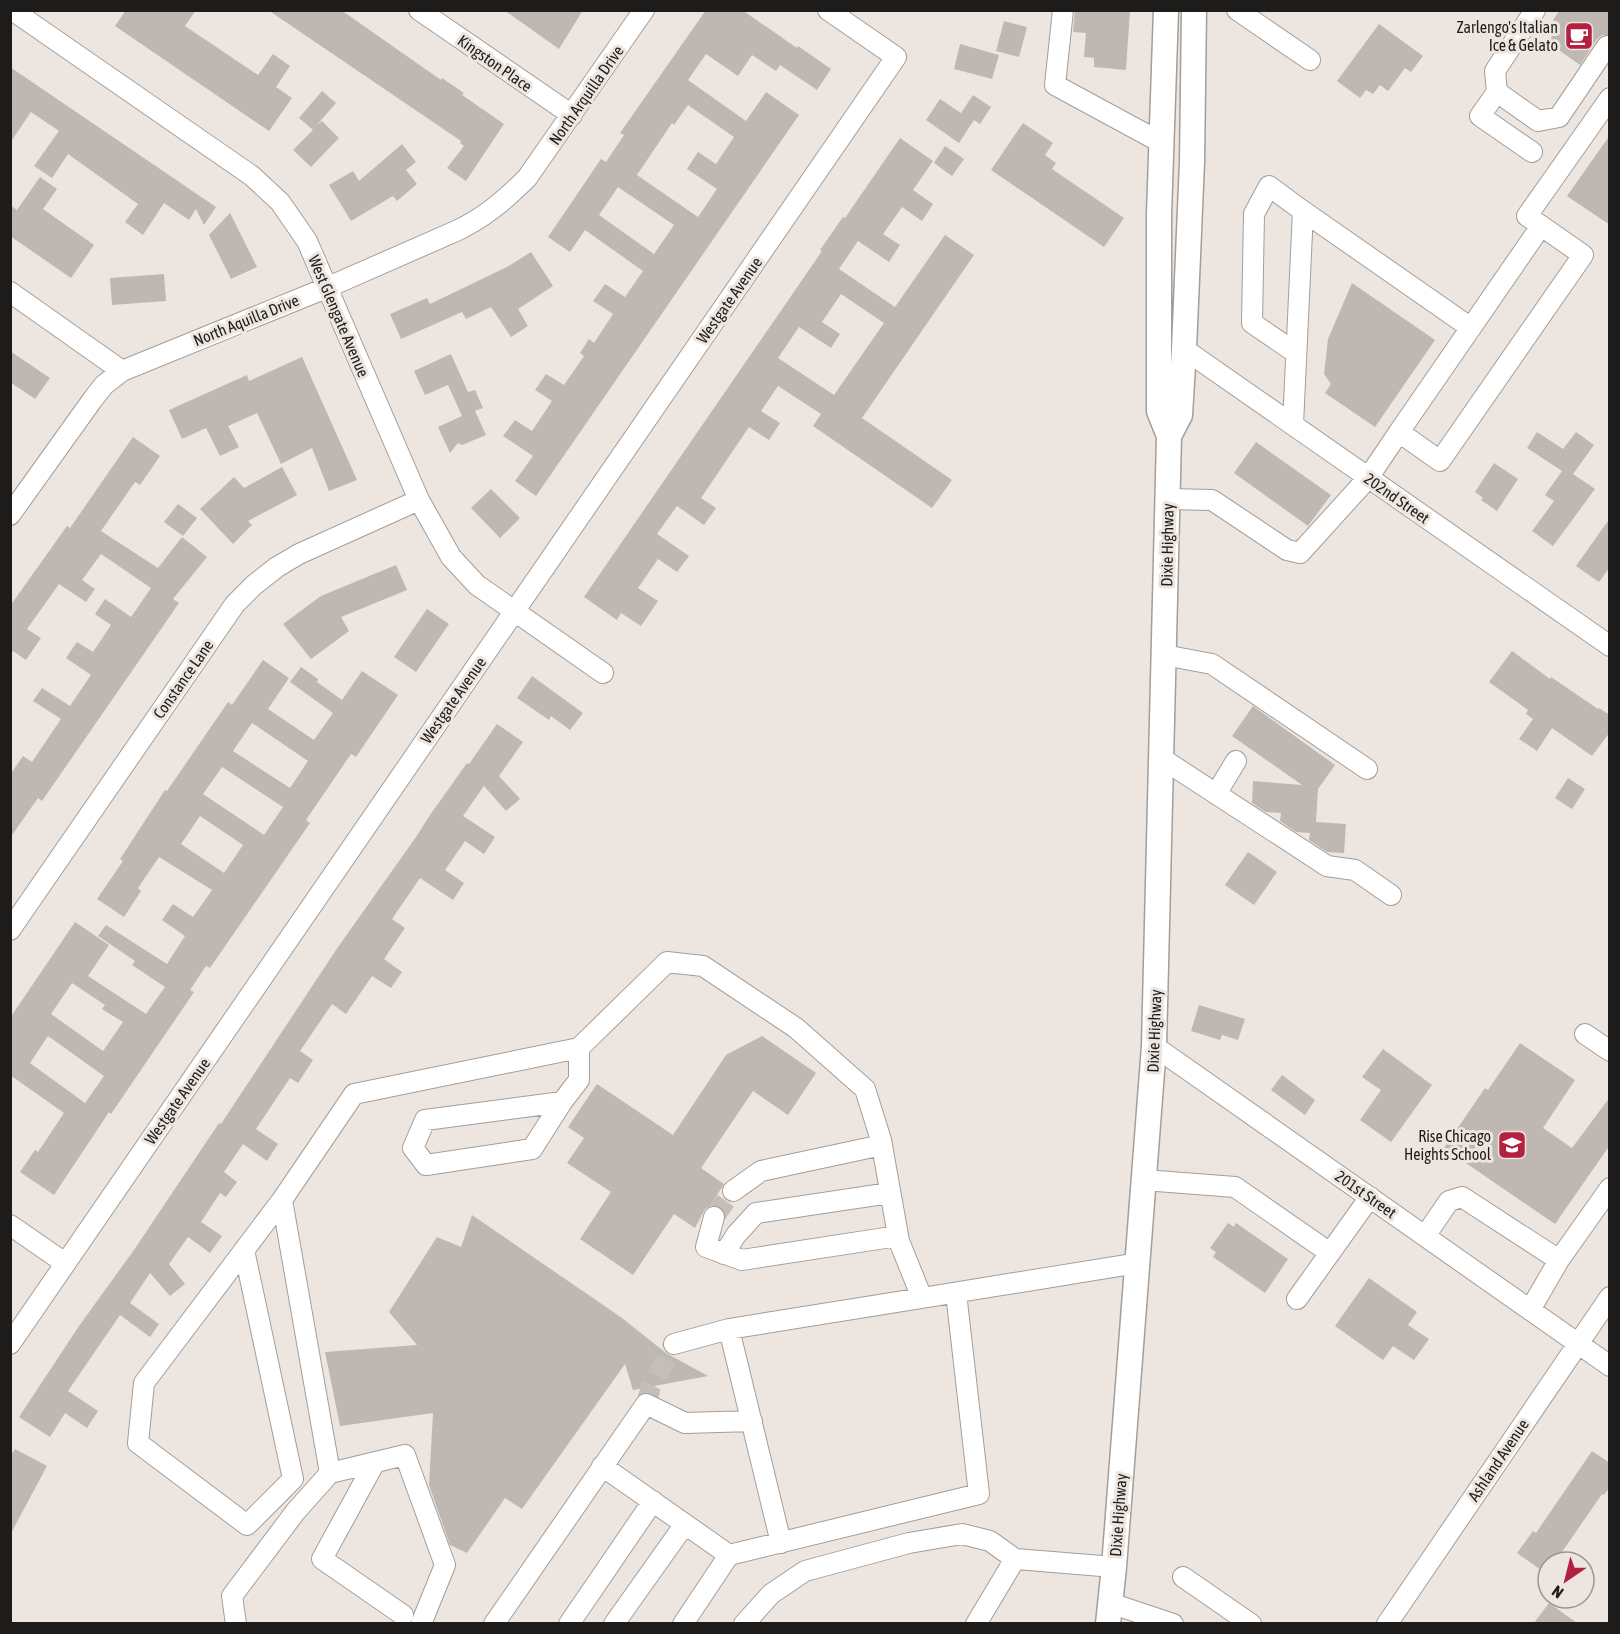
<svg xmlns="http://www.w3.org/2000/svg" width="1620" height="1634" font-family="'Asap Condensed',sans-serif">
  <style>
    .building { fill: #beb7b2; fill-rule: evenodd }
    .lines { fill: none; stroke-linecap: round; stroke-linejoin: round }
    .minor-tunnel { stroke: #c4beb8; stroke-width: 20; stroke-dasharray: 20 10; stroke-linecap: butt }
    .minor-casing { stroke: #a49d98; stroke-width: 22 }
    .major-casing { stroke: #a49d98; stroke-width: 27 }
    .minor { stroke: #fff; stroke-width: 20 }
    .major { stroke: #fff; stroke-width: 24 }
    .labels { text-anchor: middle; stroke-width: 6; stroke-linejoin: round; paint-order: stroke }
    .poi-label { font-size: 16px; fill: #1e1c1a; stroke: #ede6e0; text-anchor: end }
    .street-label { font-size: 16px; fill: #1e1c1a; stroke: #ede6e0 }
  </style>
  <rect width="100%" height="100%" fill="#ede6e0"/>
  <!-- building -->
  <path class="building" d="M126,10H196L185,26L258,75L273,54L290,66L276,87L292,98L269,131L115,26Z
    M268,10H341L441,80L442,78L464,93L462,95L504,124L466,181L447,168L464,146L460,143L461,141Z
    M504,10H583L559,49Z
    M706,10H742L797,48L798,46L831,69L817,90L780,65L776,71L752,55L738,76L706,54L688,80L746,121L766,92L799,115L536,496L515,481L533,456L503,436L515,420L532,431L552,401L535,390L546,374L564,385L584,356L580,353L589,339L594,343L613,314L593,301L605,284L625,297L643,271L585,230L570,252L548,237L601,159L606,162L624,135L620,133ZM688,105L734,137L716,164L698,152L687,169L717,189L698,217L637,175L672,123L674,125ZM618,187L674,225L654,254L599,215Z
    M1075,10H1130L1126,70L1094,67V58L1084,57L1086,33L1073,32Z
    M1560,10H1610V35H1602L1597,39L1580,65L1556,48L1557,47L1549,41L1560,25L1553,20Z
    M1004,21L1027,27L1019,57L996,51Z
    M1379,24L1423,56L1411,72L1405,68L1388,91L1380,85L1373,94L1366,90L1360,98L1337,81Z
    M960,44L999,55L992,79L954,69Z
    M10,67L216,207L204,225L196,209L189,220L164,203L143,235L125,222L138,204L68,154L52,178L34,166L59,131L31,112L10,143Z
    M322,91L336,103L316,126L322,121L339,138L311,167L293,150L313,130L299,118Z
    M973,95L991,107L980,124L974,120L959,143L926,120L940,99L961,113Z
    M1023,123L1053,143L1045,155L1056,163L1052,169L1124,218L1104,247L991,170Z
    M1610,135V225L1567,196Z
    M900,138L933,161L913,190L933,204L922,221L902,207L883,234L900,245L889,262L858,241L839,269L895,307L945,235L974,255L862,418L952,480L932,508L813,426L821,414L778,386L761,411L780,423L769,440L749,427L701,498L716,508L704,525L677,506L657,534L689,556L677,572L658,559L638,588L658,601L641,626L621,613L617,620L584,597L822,251L820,250L843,217L845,218ZM841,294L884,323L834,395L778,358L799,327L831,348L840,334L822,322Z
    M402,144L416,162L406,170L417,184L397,201L393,196L351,221L329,185L353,171L359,181Z
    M945,146L964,159L952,176L934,163Z
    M40,177L57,189L43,209L94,245L71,278L10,236V205L17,210Z
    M230,213L257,267L231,279L209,235Z
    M531,252L553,286L518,309L528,326L511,337L491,307L466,319L462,312L401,339L390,314L427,298L430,304L507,267Z
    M164,274L166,301L112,305L110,278Z
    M1352,283L1435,340L1375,427L1325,393L1331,384L1324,374L1328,339Z
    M10,351L50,378L35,399L10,382Z
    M451,354L468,392L475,390L483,408L475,411L486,435L462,445L458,443L450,453L438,427L462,416L448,385L425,395L414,371Z
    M302,357L357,480L329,491L312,448L281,464L257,413L228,426L239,447L220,456L206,428L182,439L169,410L247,375L249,381Z
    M1537,432L1563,449L1576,432L1594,445L1573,474L1595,489L1553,546L1532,531L1554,501L1545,495L1562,471L1527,448Z
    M133,437L160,456L140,485L135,482L101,531L158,568L182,537L207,557L173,599L179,603L42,801L38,798L10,838V775L23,756L32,762L61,719L33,701L42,688L70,706L91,675L66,658L77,642L93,652L111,625L95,614L105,599L131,617L151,588L101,554L82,580L95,589L86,602L59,584L27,629L41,638L26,660L13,651L10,654V606L67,526L70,528Z
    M1256,442L1331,495L1308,526L1234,473Z
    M1494,463L1518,479L1497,511L1481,500L1483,498L1475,492Z
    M282,467L297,495L248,521L252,525L233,544L200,509L234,477L244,488Z
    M491,489L520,518L500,538L471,508Z
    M178,504L197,518L183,536L164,522Z
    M1610,518V567L1599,582L1576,566Z
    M396,565L407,590L341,617L349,631L311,659L283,624L321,596Z
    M427,609L449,624L416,672L394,657Z
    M1512,651L1550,679L1551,677L1598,709L1599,708L1610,715V732L1592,756L1552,728L1537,751L1519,739L1533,719L1526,714L1528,710L1489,682Z
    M263,660L289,678L268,709L314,740L333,713L290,682L301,667L318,679L317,682L342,700L362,671L398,695L356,757L351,754L306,820L310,823L210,968L206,966L190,990L194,992L111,1114L109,1112L54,1195L20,1172L35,1150L38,1152L64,1113L10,1075V1018L75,922L109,945L88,976L146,1014L165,987L132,965L135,961L98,936L106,925L167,964L185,936L162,920L173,904L193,917L212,890L159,857L138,888L141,891L124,917L97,899L123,861L120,859L165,790L167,791L228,702L232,705ZM252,723L308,761L290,788L233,751ZM222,767L283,807L264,835L203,794ZM200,816L243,845L224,873L181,844ZM72,983L105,1005L102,1009L123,1022L103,1051L51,1014ZM48,1036L104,1076L85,1103L30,1063Z
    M532,676L583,713L570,730L551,716L549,720L517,698Z
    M1253,706L1335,765L1318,789L1316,822L1346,824L1344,853L1327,852L1309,840L1310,833L1296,832L1280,821L1281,813L1266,812L1252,803L1253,781L1302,785L1232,736Z
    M497,724L523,742L499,776L520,799L506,811L484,786L463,816L495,837L484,854L465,841L445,870L464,883L453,900L420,878L392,919L405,928L384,959L402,972L391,988L372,976L346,1014L332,1004L300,1051L313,1060L298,1083L290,1078L256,1129L278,1144L267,1161L243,1144L224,1172L237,1182L226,1197L220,1193L201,1222L222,1236L210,1253L188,1237L169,1264L185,1284L170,1296L150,1273L130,1303L159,1324L150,1337L120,1315L68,1391L98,1411L87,1428L65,1413L50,1437L19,1417L79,1326L134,1250L219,1123L221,1124L338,947L416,837L430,815L467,763L469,764Z
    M1568,778L1585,789L1572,809L1555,798Z
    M1248,852L1277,872L1254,905L1225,885Z
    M1199,1005L1245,1019L1238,1040L1222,1035L1220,1040L1191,1031Z
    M762,1036L816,1073L788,1115L753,1091L701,1168L724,1184L710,1206L705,1209L695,1228L674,1214L633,1275L580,1239L611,1192L567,1163L584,1138L568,1127L597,1084L673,1135L726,1055Z
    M1520,1043L1575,1080L1543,1128L1572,1148L1610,1097V1145L1555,1224L1444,1148L1485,1088L1488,1090Z
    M1383,1049L1432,1085L1391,1142L1360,1120L1381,1090L1362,1077Z
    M1282,1075L1315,1100L1305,1115L1271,1090Z
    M472,1215L622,1318L666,1353L708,1376L633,1390L625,1364L522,1509L505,1498L467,1553L450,1545L429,1485L433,1413L340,1426L325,1352L417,1345L389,1312L437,1237L461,1247Z
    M1228,1223L1234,1227L1236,1223L1288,1259L1265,1293L1213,1257L1216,1252L1210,1248Z
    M1369,1278L1417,1312L1408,1325L1429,1339L1414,1360L1393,1346L1383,1360L1335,1326Z
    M15,1449L47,1466L10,1535V1457Z
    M1592,1451L1610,1463V1487L1604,1495L1602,1494L1562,1552L1577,1562H1548V1575L1517,1553L1533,1531L1536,1533Z
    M1549,1603L1577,1623H1534Z"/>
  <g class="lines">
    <!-- minor-tunnel -->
    <path class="minor-tunnel" d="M714,1217L733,1191
      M646,1404L651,1387L674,1344"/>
    <!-- minor casing -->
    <g class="minor-casing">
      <path id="minor" d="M12,10L252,176L280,202L307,241L419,500L451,557L477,585L603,673
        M419,10L572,115
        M1063,10L1055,85L1162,143
        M1237,10L1310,60
        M1497,92L1538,121L1559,117L1607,46
        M1532,152L1480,116L1497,92L1495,71L1535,10
        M10,292L122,371
        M1184,349L1610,646
        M1296,353L1252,323L1254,214L1269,186L1303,211
        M1293,425L1303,211L1471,328
        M1399,432L1541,226
        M1168,499L1212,500L1287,550L1300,553L1368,478L1399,432L1440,461L1583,255L1527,216L1610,98
        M10,515L93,399L104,385L122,371L326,288L456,231C484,218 505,200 527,178L644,10
        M1164,655L1212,664L1367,769
        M1161,758L1327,866L1355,870L1391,895
        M1216,794L1236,761
        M10,930L235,604L254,585L277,567L299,554L419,500
        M1585,1034L1610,1051
        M1154,1046L1610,1366
        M562,1102L425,1120L413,1148L426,1165L532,1149L562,1102L579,1080V1048
        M1144,1180L1235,1187L1330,1253
        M733,1191L761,1171L882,1145
        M714,1217L706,1247L742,1260L898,1236
        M10,1225L65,1263
        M1425,1236L1449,1201L1462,1197L1559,1260L1610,1188
        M244,1250L293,1479L247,1525L138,1443L144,1383L282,1200
        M724,1254L736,1235L756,1213L890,1193
        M1297,1299L1370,1197
        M1530,1310L1559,1260
        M729,1329L781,1543
        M10,1344L896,57L828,10
        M674,1344L729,1329L922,1298
        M375,1462L322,1559L403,1615
        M602,1466L729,1555
        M330,1473L405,1455L445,1565L421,1624
        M1183,1577L1251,1624
        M1110,1603L1173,1624
        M236,1624L232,1596L296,1511L330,1473L282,1200L354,1094L579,1048L667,962L703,966L796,1028L865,1089L881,1140L899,1241L922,1298L1138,1263
        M494,1624L646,1404L685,1423L752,1421
        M569,1624L653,1501
        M614,1624L685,1524
        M683,1624L729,1555L979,1494L956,1293
        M744,1624L771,1594L805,1571L909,1543L962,1534L990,1541L1015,1559
        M976,1624L1015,1559L1114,1567
        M1387,1624L1610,1297"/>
    </g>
    <!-- major casing -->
    <g class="major-casing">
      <path id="major" d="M1166,10L1159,214V411L1169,436
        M1108,1624L1114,1567L1154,1046L1169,436L1180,415L1184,349L1192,162L1194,10"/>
    </g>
    <!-- minor -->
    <use href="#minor" class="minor"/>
    <!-- major -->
    <use href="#major" class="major"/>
  </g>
  <!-- icons -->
  <defs>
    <g id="cafe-square" transform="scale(1.5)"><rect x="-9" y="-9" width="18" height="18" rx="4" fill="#b32041" stroke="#ede6e0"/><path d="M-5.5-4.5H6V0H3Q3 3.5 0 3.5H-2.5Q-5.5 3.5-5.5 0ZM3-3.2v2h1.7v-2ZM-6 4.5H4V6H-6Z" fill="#fff"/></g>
    <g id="school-square" transform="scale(1.5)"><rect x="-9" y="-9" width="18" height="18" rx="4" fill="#b32041" stroke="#ede6e0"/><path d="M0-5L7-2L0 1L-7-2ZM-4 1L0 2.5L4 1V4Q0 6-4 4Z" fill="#fff"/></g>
  </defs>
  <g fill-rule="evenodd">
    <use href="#cafe-square" x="1579" y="36"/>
    <use href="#school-square" x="1512" y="1145"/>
  </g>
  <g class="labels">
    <!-- poi labels -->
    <g class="poi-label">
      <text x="1558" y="33">Zarlengo's Italian<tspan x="1558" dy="18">Ice &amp; Gelato</tspan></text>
      <text x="1491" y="1142">Rise Chicago<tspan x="1491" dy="18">Heights School</tspan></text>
    </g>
    <!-- street labels -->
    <g class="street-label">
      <text transform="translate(495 63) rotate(35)" y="6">Kingston Place</text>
      <text transform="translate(586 95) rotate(-55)" y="6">North Arquilla Drive</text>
      <text transform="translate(729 300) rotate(-55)" y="6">Westgate Avenue</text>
      <text transform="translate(339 316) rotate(67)" y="6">West Glengate Avenue</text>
      <text transform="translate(246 320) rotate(-22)" y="6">North Aquilla Drive</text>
      <text transform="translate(1397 498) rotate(35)" y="6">202nd Street</text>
      <text transform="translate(1167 545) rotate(-89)" y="6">Dixie Highway</text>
      <text transform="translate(183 679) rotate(-55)" y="6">Constance Lane</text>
      <text transform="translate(453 700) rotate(-55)" y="6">Westgate Avenue</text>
      <text transform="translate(1154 1031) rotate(-88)" y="6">Dixie Highway</text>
      <text transform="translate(177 1101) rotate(-55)" y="6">Westgate Avenue</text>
      <text transform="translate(1366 1194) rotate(35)" y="6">201st Street</text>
      <text transform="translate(1498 1460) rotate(-56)" y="6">Ashland Avenue</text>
      <text transform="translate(1118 1515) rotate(-86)" y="6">Dixie Highway</text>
    </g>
  </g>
  <!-- border -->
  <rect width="1620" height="1634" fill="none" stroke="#1e1c1a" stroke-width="24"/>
  <!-- north arrow -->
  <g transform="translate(1566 1580) rotate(215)"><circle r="28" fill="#ede6e0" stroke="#9a9591" stroke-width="1.5"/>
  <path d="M0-4.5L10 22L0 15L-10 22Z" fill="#b32041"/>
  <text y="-9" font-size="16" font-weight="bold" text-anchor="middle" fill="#1e1c1a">N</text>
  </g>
</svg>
